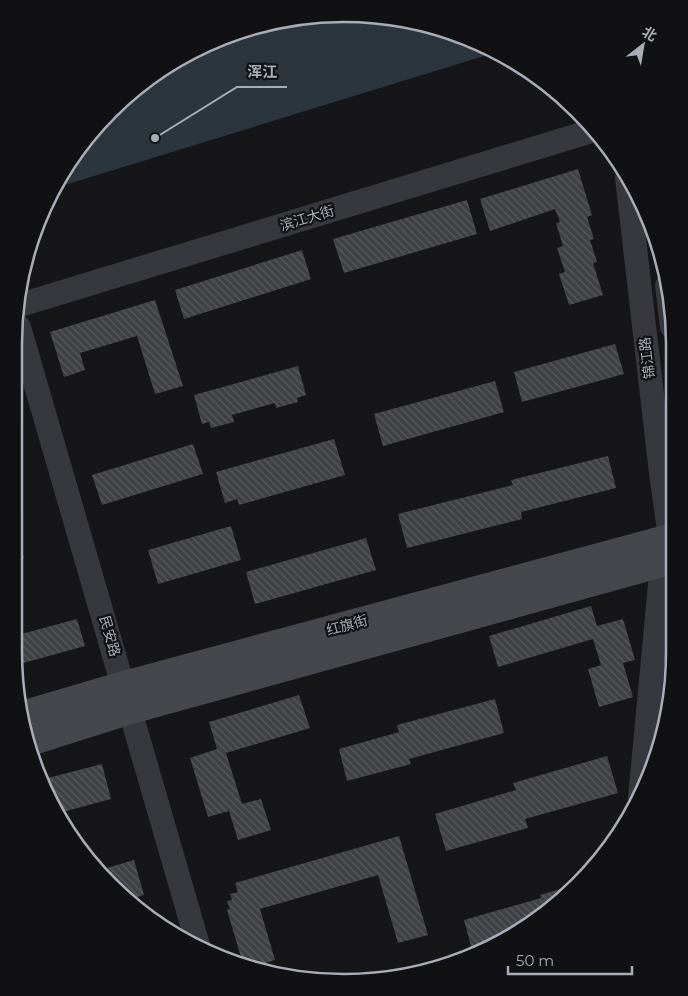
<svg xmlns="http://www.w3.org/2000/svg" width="688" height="996" font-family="Montserrat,'Noto Sans SC',sans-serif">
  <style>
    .water { fill: #2c353c }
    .building { fill: url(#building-back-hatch) }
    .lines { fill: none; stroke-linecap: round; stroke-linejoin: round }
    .tertiary { stroke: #37383d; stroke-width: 24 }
    .secondary { stroke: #45474d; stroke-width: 28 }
    .labels { text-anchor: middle; stroke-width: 4.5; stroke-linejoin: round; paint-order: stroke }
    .street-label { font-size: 14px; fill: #a8adb8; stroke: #111113 }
    .rim { fill: none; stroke: #a8adb8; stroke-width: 2.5 }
    .leader { fill: none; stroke: #a8adb8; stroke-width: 2 }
    .callout-dot { fill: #a8adb8; stroke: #111113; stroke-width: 2 }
    .callout-label { font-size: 15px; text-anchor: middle; font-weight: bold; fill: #a8adb8; stroke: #111113; stroke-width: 4.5; stroke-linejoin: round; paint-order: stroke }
  </style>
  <defs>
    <pattern id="building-back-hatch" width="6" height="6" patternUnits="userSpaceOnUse" patternTransform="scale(1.25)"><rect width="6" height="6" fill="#404145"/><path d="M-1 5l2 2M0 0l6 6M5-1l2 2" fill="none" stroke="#595a5e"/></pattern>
  </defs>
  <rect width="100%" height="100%" fill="#161618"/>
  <!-- water -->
  <path class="water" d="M365,14L429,25L490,48L497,52L55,188L58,179L126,96L179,58L238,31L301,17Z"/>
  <!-- building -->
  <path class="building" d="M578,169L592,215L587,217L594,239L590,240L597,262L593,263L603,295L569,305L559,274L565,272L557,248L563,246L556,223L560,222L555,209L490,231L480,199Z
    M467,200L477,234L344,273L333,239Z
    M302,250L311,279L184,319L175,290Z
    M155,300L183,386L155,394L137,336L80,353L85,370L64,377L50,332Z
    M615,344L624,374L522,402L514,372Z
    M298,366L306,395L297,398L298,402L276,408L275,403L232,415L234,422L211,428L209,422L202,424L194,395Z
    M495,381L504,412L383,446L374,414Z
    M334,439L345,475L239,505L237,499L225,503L216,472Z
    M193,444L203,474L102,505L92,475Z
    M608,456L616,488L521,512L522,519L407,548L398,514L513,485L511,480Z
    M231,526L241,560L158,584L148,550Z
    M16,532L24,558L15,560Z
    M366,538L376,570L255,604L246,572Z
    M591,606L597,626L623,619L635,660L623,663L633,697L599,707L588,669L601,665L593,639L498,667L489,636Z
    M77,619L85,646L16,665L14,636Z
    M299,695L310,728L226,753L242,804L261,799L271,830L238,840L229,811L208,817L190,758L217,749L209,722Z
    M495,699L504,733L409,759L411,764L347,781L339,749L399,732L397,725Z
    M607,756L618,793L525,819L528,828L446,851L435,814L516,790L513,783Z
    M102,764L111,799L59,813L44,779Z
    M399,836L428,935L398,943L378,875L260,909L275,960L253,967L243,964L227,910L230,909L227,901L232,900L230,894L238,892L235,883Z
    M134,860L144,895L126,900L100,870Z
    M577,884L562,900L498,943L472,950L464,920L541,898L540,895Z"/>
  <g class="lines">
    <!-- tertiary -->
    <path class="tertiary" d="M627,178L661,473L670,537
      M667,285L672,327
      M20,305L595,130
      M19,327L198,945
      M640,798L662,563L667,547"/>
    <!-- secondary -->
    <path class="secondary" d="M22,715L124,685L673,537
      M27,743L131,710L673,560"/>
  </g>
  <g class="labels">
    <!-- street labels -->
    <g class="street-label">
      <text transform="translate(307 218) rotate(-17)" y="5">滨江大街</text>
      <text transform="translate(647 358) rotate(-97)" y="5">锦江路</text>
      <text transform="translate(347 625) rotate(-15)" y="5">红旗街</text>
      <text transform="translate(110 636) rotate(74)" y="5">民安路</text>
    </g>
  </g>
  <!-- crop -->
  <path d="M0 0H688V996H0ZM344 22H344A322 322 0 0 1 666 344V652A322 322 0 0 1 344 974H344A322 322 0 0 1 22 652V344A322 322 0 0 1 344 22Z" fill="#111113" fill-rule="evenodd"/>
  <path class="rim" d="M344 22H344A322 322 0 0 1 666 344V652A322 322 0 0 1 344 974H344A322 322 0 0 1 22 652V344A322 322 0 0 1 344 22Z"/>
  <!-- callouts -->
  <path class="leader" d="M155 138L237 87H287"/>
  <circle class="callout-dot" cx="155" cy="138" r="5"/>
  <g class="callout-label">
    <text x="262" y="77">浑江</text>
  </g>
  <!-- north arrow -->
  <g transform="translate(643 45) rotate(31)" stroke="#111113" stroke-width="4" paint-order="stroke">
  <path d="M0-4L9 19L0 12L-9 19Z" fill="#a8adb8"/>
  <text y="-8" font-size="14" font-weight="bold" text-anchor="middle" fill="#a8adb8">北</text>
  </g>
  <!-- scale -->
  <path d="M508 966v8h124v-8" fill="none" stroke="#a8adb8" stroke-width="2.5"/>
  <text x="516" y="966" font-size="15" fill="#a8adb8" stroke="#111113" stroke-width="4" paint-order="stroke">50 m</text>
</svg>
